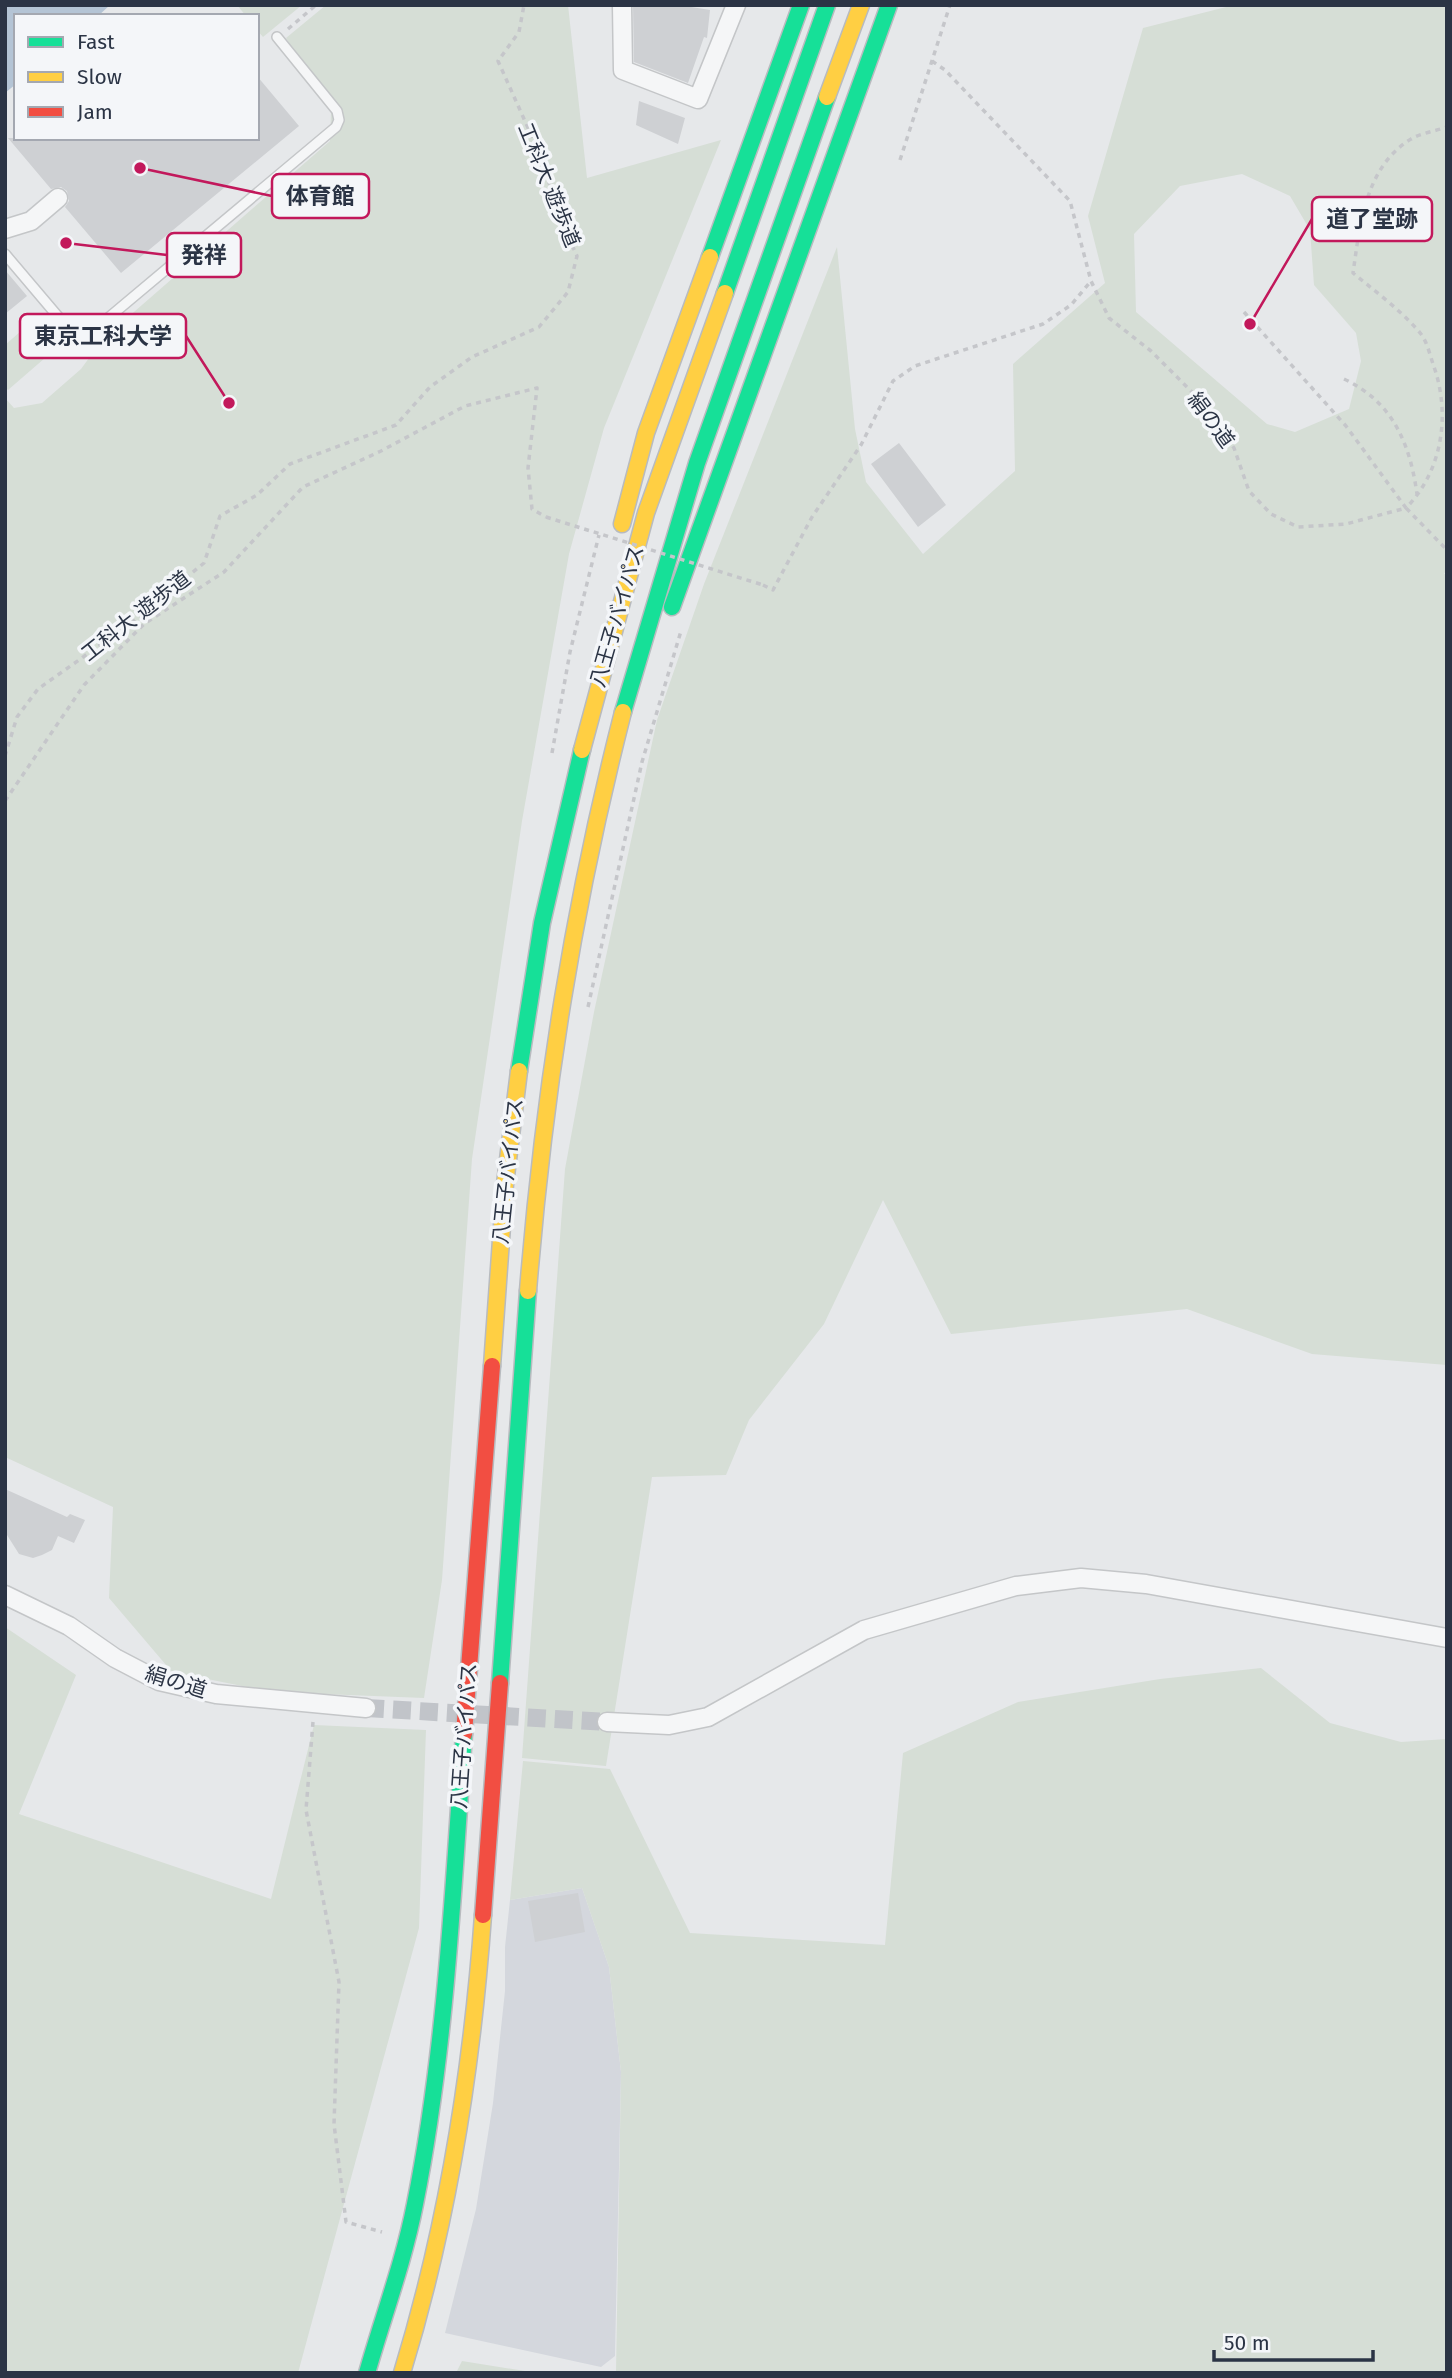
<svg xmlns="http://www.w3.org/2000/svg" width="1452" height="2378" font-family="'Fira Sans','Noto Sans JP',sans-serif">
  <style>
    .built { fill: #d4d7dd }
    .green { fill: #d6ded6; fill-rule: evenodd }
    .water { fill: #b4c4d5 }
    .building { fill: #ced0d3 }
    .lines { fill: none; stroke-linecap: round; stroke-linejoin: round }
    .street-tunnel { stroke: #c1c4c9; stroke-width: 18; stroke-dasharray: 18 9; stroke-linecap: butt }
    .lane-casing { stroke: #c4c6c8; stroke-width: 12 }
    .street-casing { stroke: #c4c6c8; stroke-width: 21 }
    .fast-casing { stroke: #b8bbbf; stroke-width: 19 }
    .slow-casing { stroke: #b8bbbf; stroke-width: 19 }
    .jam-casing { stroke: #b8bbbf; stroke-width: 19 }
    .path { stroke: #c5c6ca; stroke-width: 3.5; stroke-dasharray: 5 5; stroke-linecap: butt }
    .lane { stroke: #f5f6f7; stroke-width: 9 }
    .street { stroke: #f5f6f7; stroke-width: 18 }
    .fast { stroke: #16e098; stroke-width: 16 }
    .slow { stroke: #ffcf43; stroke-width: 16 }
    .jam { stroke: #f24e42; stroke-width: 16 }
    .path-bridge { stroke: #c5c6ca; stroke-width: 3.5; stroke-dasharray: 5 5; stroke-linecap: butt }
    .labels { text-anchor: middle; stroke-width: 7; stroke-linejoin: round; paint-order: stroke }
    .street-label { font-size: 21px; fill: #2b3445; stroke: #f4f6f9 }
    .leader { fill: none; stroke: #c2185b; stroke-width: 2.5 }
    .callout-dot { fill: #c2185b; stroke: #f4f6f9; stroke-width: 2.5 }
    .callout { fill: #f4f6f9; stroke: #c2185b; stroke-width: 2.5 }
    .callout-label { font-size: 23px; text-anchor: middle; font-weight: bold; fill: #2b3445 }
  </style>
  <rect width="100%" height="100%" fill="#e6e8ea"/>
  <!-- built -->
  <path class="built" d="M582,1888L609,1967L621,2072L615,2356L601,2367L445,2333L476,2209L493,2103L505,1991V1947L510,1900Z"/>
  <!-- green -->
  <path class="green" d="M237,5H302L263,37L257,30V16H246Z
    M326,5H568L587,178L721,140L604,428L569,554L522,821L472,1159L442,1580L424,1698L272,1692L172,1672L109,1598L113,1507L5,1457V398L14,408L42,403L81,369L103,339L330,141L331,112L286,38Z
    M1234,5H1447V572L1444,573L1447,577V1365L1312,1354L1187,1309L951,1334L883,1200L824,1324L749,1420L726,1475L652,1477L606,1766L522,1758L565,1169L594,1012L657,720L704,584L837,247L855,429L866,482L923,554L1015,471L1013,364L1105,283L1088,216L1143,28ZM1242,174L1290,196L1310,230L1314,285L1356,333L1361,361L1349,409L1295,432L1267,424L1136,312L1134,234L1180,186Z
    M36,318L60,345L8,390L5,387V345Z
    M5,1627L76,1675L19,1814L271,1899L314,1725L426,1730L419,1928L298,2373H5Z
    M1261,1668L1330,1723L1401,1742L1447,1739V2373H616L621,2072L609,1967L582,1888L510,1900L523,1761L610,1769L690,1933L885,1945L903,1753L1018,1702L1160,1679Z
    M462,2361L537,2373H456Z"/>
  <!-- water -->
  <path class="water" d="M110,5L98,16H16V84L5,93V6Z"/>
  <!-- building -->
  <path class="building" d="M633,5H679L710,10L707,38L704,37L688,83L634,62Z
    M257,76L299,126L121,273L65,207L69,201L67,191L61,187L51,189L8,138H257Z
    M639,101L685,118L678,144L636,125Z
    M5,270L27,296L5,314Z
    M899,443L946,505L918,527L871,464Z
    M5,1489L67,1517L70,1514L85,1520L74,1543L58,1536L52,1550L42,1555L33,1558L19,1554L7,1535Z
    M578,1893L585,1932L535,1942L528,1901Z"/>
  <g class="lines">
    <!-- street-tunnel -->
    <path class="street-tunnel" d="M366,1708L607,1722"/>
    <!-- lane casing -->
    <g class="lane-casing">
      <path id="lane" d="M5,254L66,326C80,332 88,331 101,324L336,127L339,120L337,111L277,37"/>
    </g>
    <!-- street casing -->
    <g class="street-casing">
      <path id="street" d="M622,5L623,70L698,99L736,5
        M5,229L31,221L58,198
        M5,1595L69,1626L115,1658L159,1681L216,1694L366,1708
        M607,1722L669,1725L708,1717L864,1630L1016,1586L1081,1578L1146,1584L1447,1638"/>
    </g>
    <!-- fast casing -->
    <g class="fast-casing">
      <path id="fast" d="M710,257L801,5
        M725,293L827,5
        M672,607L889,5
        M623,712L697,463L827,97
        M519,1071L542,923L582,750
        M500,1683L528,1291
        M367,2373C383,2317 404,2261 415,2204C446,2049 453,1891 464,1734"/>
    </g>
    <!-- slow casing -->
    <g class="slow-casing">
      <path id="slow" d="M827,97L861,5
        M622,524L646,433L710,257
        M582,750L646,513L725,293
        M528,1291C544,1091 573,907 623,712
        M492,1366L505,1184L519,1071
        M402,2373C448,2223 472,2071 483,1915"/>
    </g>
    <!-- jam casing -->
    <g class="jam-casing">
      <path id="jam" d="M464,1734L492,1366
        M483,1915L500,1683"/>
    </g>
    <!-- path -->
    <path class="path" d="M288,29L316,5
      M932,61L945,70L1070,201L1091,281L1109,318L1151,351L1191,391L1234,448L1249,491L1271,514L1298,527L1346,524L1406,508L1447,550
      M900,160L950,5
      M1244,312L1346,426L1406,508C1443,470 1451,413 1433,364C1430,355 1427,342 1421,334C1402,311 1376,292 1353,273C1360,225 1365,167 1411,139C1421,133 1436,131 1447,127
      M1344,379C1393,402 1410,444 1417,494
      M763,585L773,590L812,517L861,445L893,381L915,366L1043,324L1071,305L1091,281
      M552,753L570,652L599,535
      M5,756L17,717L38,689L127,626L204,563L220,516L257,495L290,464L396,425L430,387L472,357L539,327L568,292L577,256L559,216L542,159L498,61L519,32L524,5
      M5,801L84,685L144,624L224,572L303,487L381,451L465,406L537,388L528,468L532,509L546,517
      M588,1007L642,762L681,631
      M313,1722L306,1810L339,1982L334,2124L346,2222L382,2232"/>
    <!-- lane -->
    <use href="#lane" class="lane"/>
    <!-- street -->
    <use href="#street" class="street"/>
    <!-- fast -->
    <use href="#fast" class="fast"/>
    <!-- slow -->
    <use href="#slow" class="slow"/>
    <!-- jam -->
    <use href="#jam" class="jam"/>
    <!-- path-bridge -->
    <path class="path-bridge" d="M546,517L763,585"/>
  </g>
  <g class="labels">
    <!-- street labels -->
    <g class="street-label">
      <text transform="translate(549 185) rotate(68)" y="7">工科大 遊歩道</text>
      <text transform="translate(1211 420) rotate(54)" y="7">絹の道</text>
      <text transform="translate(136 616) rotate(-38)" y="7">工科大 遊歩道</text>
      <text transform="translate(617 616) rotate(-74)" y="7">八王子バイパス</text>
      <text transform="translate(508 1171) rotate(-84)" y="7">八王子バイパス</text>
      <text transform="translate(176 1682) rotate(17)" y="7">絹の道</text>
      <text transform="translate(464 1736) rotate(-86)" y="7">八王子バイパス</text>
    </g>
  </g>
  <!-- callouts -->
  <path class="leader" d="M140 168L272 196M1250 324L1312 219M66 243L167 255M229 403L186 336"/>
  <g class="callout-dot">
    <circle cx="140" cy="168" r="7"/>
    <circle cx="1250" cy="324" r="7"/>
    <circle cx="66" cy="243" r="7"/>
    <circle cx="229" cy="403" r="7"/>
  </g>
  <g class="callout">
    <rect x="272" y="174" width="97" height="44" rx="7"/>
    <rect x="1312" y="197" width="120" height="44" rx="7"/>
    <rect x="167" y="233" width="74" height="44" rx="7"/>
    <rect x="20" y="314" width="166" height="44" rx="7"/>
  </g>
  <g class="callout-label">
    <text x="320" y="204">体育館</text>
    <text x="1372" y="227">道了堂跡</text>
    <text x="204" y="263">発祥</text>
    <text x="103" y="344">東京工科大学</text>
  </g>
  <!-- border -->
  <rect width="1452" height="2378" fill="none" stroke="#2b3445" stroke-width="14"/>
  <!-- legend -->
  <rect x="14" y="14" width="245" height="126" fill="#f4f6f9" stroke="#a4a8b1" stroke-width="2"/>
  <rect x="28" y="37" width="35" height="10" fill="#16e098" stroke="#a4a8b1" stroke-width="2"/>
  <text x="77" y="49" font-size="21" fill="#2b3445">Fast</text>
  <rect x="28" y="72" width="35" height="10" fill="#ffcf43" stroke="#a4a8b1" stroke-width="2"/>
  <text x="77" y="84" font-size="21" fill="#2b3445">Slow</text>
  <rect x="28" y="107" width="35" height="10" fill="#f24e42" stroke="#a4a8b1" stroke-width="2"/>
  <text x="77" y="119" font-size="21" fill="#2b3445">Jam</text>
  <!-- scale -->
  <path d="M1214 2350v10h159v-10" fill="none" stroke="#2b3445" stroke-width="3.5"/>
  <text x="1224" y="2350" font-size="21" fill="#2b3445" stroke="#f4f6f9" stroke-width="5" paint-order="stroke">50 m</text>
</svg>
